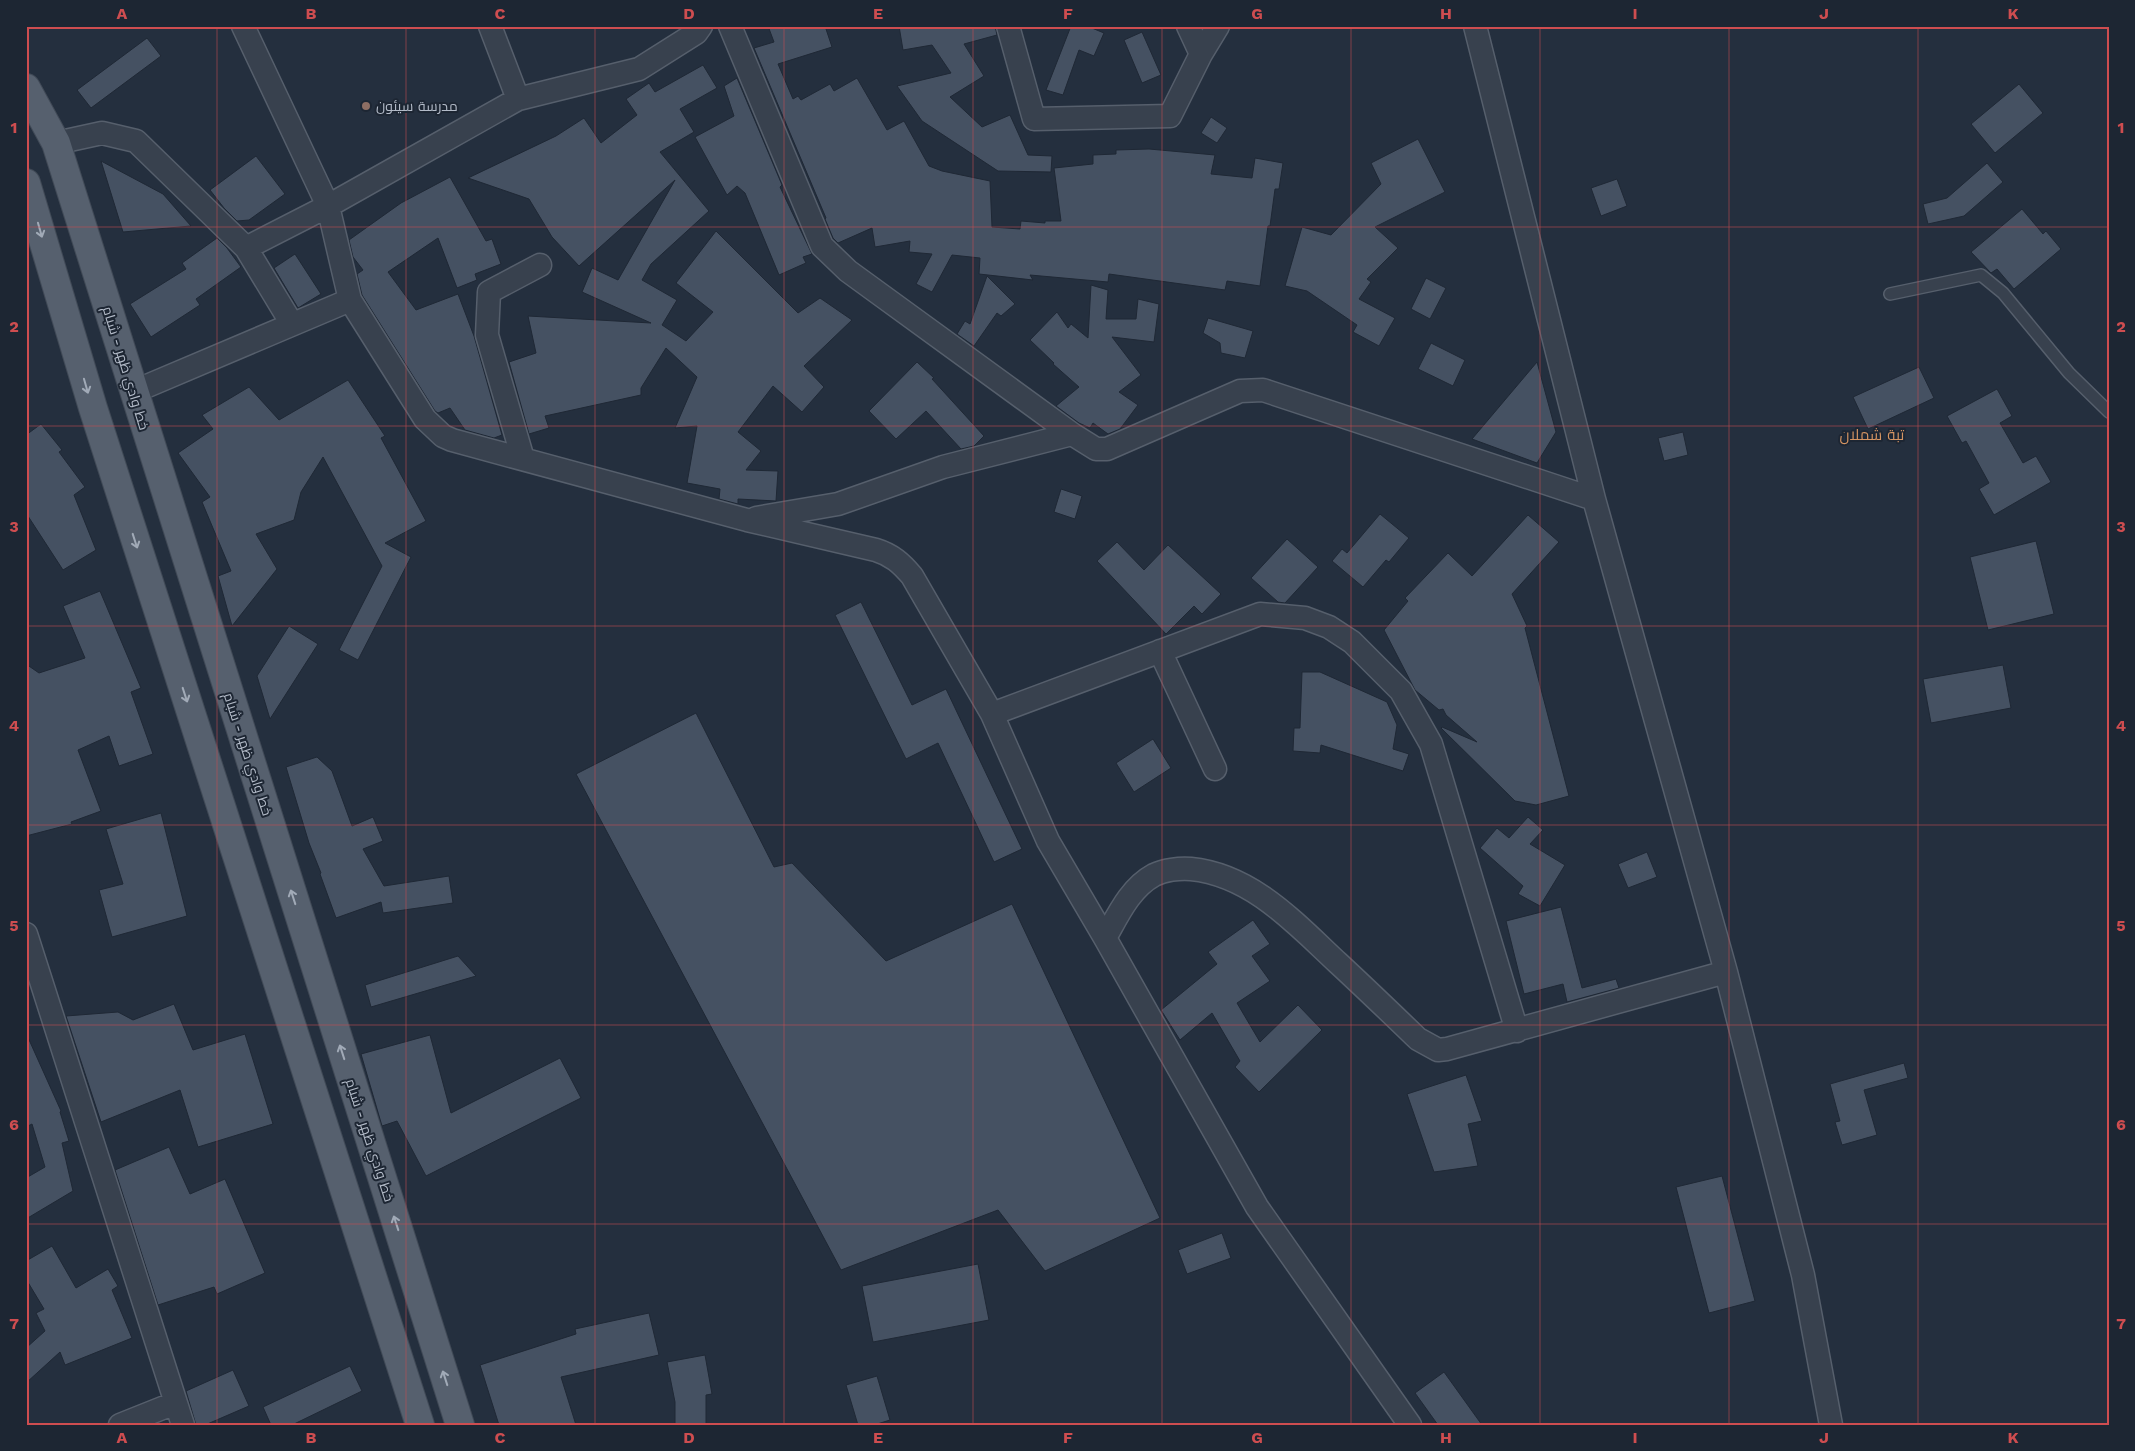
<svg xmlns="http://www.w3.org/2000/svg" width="2135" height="1451" font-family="'Work Sans',Cairo,sans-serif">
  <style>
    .building { fill: #455162; stroke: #1f2835 }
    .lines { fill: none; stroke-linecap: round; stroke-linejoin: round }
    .service-casing { stroke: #565f6c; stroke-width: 14 }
    .minor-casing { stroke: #565f6c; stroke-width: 25 }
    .primary-casing { stroke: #414a57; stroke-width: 30 }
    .service { stroke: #38414e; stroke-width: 11 }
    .minor { stroke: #38414e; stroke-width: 22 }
    .primary { stroke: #56606e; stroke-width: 28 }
    .oneway { stroke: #a1aab7 }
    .grid { fill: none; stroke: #ce4d50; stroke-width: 1; stroke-opacity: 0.55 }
    .education-dot { fill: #8d6e63; stroke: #1d2633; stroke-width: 2 }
    .labels { text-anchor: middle; stroke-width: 4; stroke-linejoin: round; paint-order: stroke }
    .poi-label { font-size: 14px; fill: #b4bcc9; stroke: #1d2633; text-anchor: start }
    .street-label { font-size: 14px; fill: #b4bcc9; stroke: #1d2633 }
    .neighbourhood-label { font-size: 15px; fill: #d59563; stroke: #1d2633 }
    .neatline { fill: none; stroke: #ce4d50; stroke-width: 2 }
    .grid-label { font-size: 16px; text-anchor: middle; font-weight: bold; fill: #ce4d50 }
  </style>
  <rect width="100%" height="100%" fill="#242f3e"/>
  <!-- building -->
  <path class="building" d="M768,26H825L832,47L778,64L793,99L798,96L801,100L830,84L834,91L857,78L887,130L904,121L929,166L942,171L990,181L992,227L1020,229L1021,221L1045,223V221H1061L1054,168L1093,164V155L1116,154V150L1149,149L1215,155L1211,174L1252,178L1255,158L1283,163L1279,189H1275L1270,226H1268L1260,286L1227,281L1225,290L1109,274L1108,282L1030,275L1033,280L979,274L980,258L952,255L932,292L916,284L932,254L909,252L910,241L875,247L872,228L838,243L833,238L825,219L826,218L754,48L774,42Z
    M899,26H995L997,35L964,44L984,76L950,97L982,127L1010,115L1028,155L1052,156L1051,172L998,171L922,121L897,86L951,73L932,45L903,50Z
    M1071,26H1087L1104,33L1094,56L1079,50L1063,95L1046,90Z
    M1142,32L1161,75L1142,83L1124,40Z
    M147,38L161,56L91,108L77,90Z
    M703,65L717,88L680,109L694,132L660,152L709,211L651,264L642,280L677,300L662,325L686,341L713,312L676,283L716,231L798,313L820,298L852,320L804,366L824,387L802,412L773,386L738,432L761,451L746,470L778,471L776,501L738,499V504L719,499L720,489L687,483L697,426L675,428L697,377L666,348L641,388V395L545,416L549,428L529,434L509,362L536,353L528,316L651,323L582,292L592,268L618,280L675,180L579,266L552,237L529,199L468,178L556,136L584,118L601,143L637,115L626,99L649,83L655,92Z
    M737,78L782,185L780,187L812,254L803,257L806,263L779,275L745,193L737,186L727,195L695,137L734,116L724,86Z
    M2019,84L2043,113L1995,153L1971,124Z
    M1211,117L1227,128L1217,143L1201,133Z
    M1418,139L1445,192L1375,227L1398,248L1367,279L1371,282L1359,299L1395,318L1379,346L1353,332L1357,325L1307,291L1285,286L1302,227L1331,235L1381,184L1371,163Z
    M256,156L285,194L249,220L237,221L224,208L210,190Z
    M101,161L163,194L191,226L123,232Z
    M1987,163L2003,182L1964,216L1928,224L1923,204L1947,198Z
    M450,177L486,241L492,239L501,264L475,274L477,280L457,288L438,238L388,272L416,310L458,294L474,336L502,435L494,438L465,430L450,408L438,413L435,411L362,295L357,274L363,270L353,257L349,240L401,203Z
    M1617,179L1627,206L1601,216L1591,188Z
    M2022,209L2043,234L2046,231L2061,249L2014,289L1997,269L1991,273L1971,252Z
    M217,238L227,248L241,267L196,299L200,305L151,337L130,304L186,269L182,263Z
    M295,254L321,294L298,308L274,268Z
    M987,276L1015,304L1001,316L997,313L974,346L957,334L965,321L970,324Z
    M1426,278L1446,288L1430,319L1411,309Z
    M1091,285L1108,290L1106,319H1136L1138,299L1159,304L1154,342L1112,337L1141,375L1119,392L1138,405L1120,429L1108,434L1093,423L1090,428L1079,423L1056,406L1079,387L1053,364L1054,363L1030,340L1057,312L1068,328L1071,324L1088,338Z
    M1208,318L1253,331L1245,358L1221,353L1220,343L1203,333Z
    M1431,343L1465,360L1453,386L1418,369Z
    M917,362L934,378L932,379L984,436L974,446L961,449L926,411L896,439L869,411Z
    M1537,362L1556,432L1537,463L1472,439Z
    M1919,367L1934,398L1868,429L1853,397Z
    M348,380L385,436L381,438L426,521L385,543L411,557L358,660L339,650L382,566L323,457L301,492L294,520L256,534L277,569L232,626L218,576L231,571L202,502L210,497L178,453L213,429L202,415L249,387L279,420Z
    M1997,389L2012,416L2000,423L2023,463L2036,456L2051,482L1994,515L1979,489L1989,483L1966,441L1962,443L1947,416Z
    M41,424L62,450L59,452L85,487L74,495L96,550L63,570L26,513V435Z
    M1683,432L1688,455L1664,461L1658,438Z
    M1061,489L1082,496L1075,519L1054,512Z
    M1380,514L1409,538L1389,562L1386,560L1363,587L1332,561L1342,549L1347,553Z
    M1528,515L1559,542L1512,594L1527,626L1525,628L1569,796L1536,805L1515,801L1441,728L1442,727L1477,742L1446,715L1443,709L1439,710L1415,690L1384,630L1408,601L1405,598L1448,553L1472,576Z
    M1287,539L1318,567L1285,603L1278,602L1251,578Z
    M2036,541L2054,614L1988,630L1970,557Z
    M1117,542L1144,570L1168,545L1221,594L1202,614L1194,606L1166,634L1097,561Z
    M100,591L141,688L131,692L153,754L119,766L109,736L78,750L101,811L71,822L72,824L26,836V664L39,673L85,658L63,606Z
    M861,602L912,705L946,689L1022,849L994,862L938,743L906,759L835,615Z
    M289,626L318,644L270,719L257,676Z
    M2003,665L2011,708L1931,723L1923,679Z
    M1302,672H1320L1387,702L1397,725L1393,749L1409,754L1403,771L1321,745L1320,753L1293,751L1294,728H1300Z
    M696,713L774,867L792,863L886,961L1012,904L1160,1218L1045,1271L998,1210L841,1270L576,774Z
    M1153,739L1171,768L1134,792L1116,763Z
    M317,757L332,771L352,826L373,817L383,841L363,849L384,886L449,876L453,903L383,913L381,902L336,918L320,874L321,873L309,843L286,767Z
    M161,813L187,916L112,937L99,890L123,884L106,829Z
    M1528,817L1543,830L1530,844L1565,865L1540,906L1518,894L1523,886L1480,848L1497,828L1509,838Z
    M1647,852L1657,877L1628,888L1618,864Z
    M1561,907L1582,988L1616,979L1619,988L1567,1002L1563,984L1524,994L1506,921Z
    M1253,920L1270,944L1252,956L1270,981L1237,1003L1260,1042L1298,1005L1322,1030L1259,1092L1235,1067L1240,1061L1212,1013L1180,1040L1161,1010L1217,964L1208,952Z
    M458,956L476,976L371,1007L365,985Z
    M174,1004L193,1050L245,1034L273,1124L198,1147L180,1090L101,1122L66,1016L118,1012L133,1020Z
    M26,1033L61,1111L60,1112L69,1141L62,1143L73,1191L26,1219V1178L45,1167L32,1124L26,1127Z
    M430,1035L451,1113L560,1058L581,1098L426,1176L397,1121L382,1126L361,1054Z
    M1904,1063L1908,1078L1864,1090L1877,1135L1842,1145L1835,1122L1840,1121L1830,1084Z
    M1466,1075L1482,1121L1468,1124L1478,1166L1434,1172L1407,1094Z
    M169,1147L190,1194L225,1179L265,1273L217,1294L214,1287L158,1305L115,1170Z
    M1722,1176L1755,1301L1709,1313L1676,1187Z
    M1222,1233L1231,1258L1187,1274L1178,1250Z
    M52,1246L76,1288L108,1269L118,1286L112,1290L132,1338L65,1365L60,1352L26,1383V1348L45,1331L36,1313L44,1309L26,1279V1261Z
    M978,1264L989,1320L873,1342L862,1286Z
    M649,1313L659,1355L561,1377L576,1425H499L480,1365L576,1334L575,1329Z
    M705,1355L712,1394L706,1395V1425H675V1402L667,1362Z
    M350,1366L362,1391L292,1425H271L263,1407Z
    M233,1370L249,1406L205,1425H196L186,1391Z
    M1444,1372L1482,1425H1438L1415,1393Z
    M877,1376L890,1420L874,1425H858L846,1385Z"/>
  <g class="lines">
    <!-- service casing -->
    <g class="service-casing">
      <path id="service" d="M1890,294L1981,275L2003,293L2069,373L2109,412"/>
    </g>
    <!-- minor casing -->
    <g class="minor-casing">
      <path id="minor" d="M243,26L328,206L350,300L425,419L443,436L452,440L747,520L876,550C892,555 901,563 912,576L992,714L1048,841L1105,938L1257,1207L1410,1425
        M490,26L518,99
        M730,26L822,246L848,271L1072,434L943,467L838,504L756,518
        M1008,26L1034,119L1170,116L1201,54L1218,26
        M1188,26L1201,54
        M1475,26L1594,499L1726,972L1803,1275L1831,1425
        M56,143L102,133L136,141L246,248L292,324
        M246,248L328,206L518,99L639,69L696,33L701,26
        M133,392L350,300
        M1072,434L1096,449H1107L1240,391L1263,390L1594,499
        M523,459L487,335L489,292L540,265
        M1160,651L1215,769
        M992,714L1260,614L1305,618L1329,627L1352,642L1401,691L1431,744L1517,1031
        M26,934L183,1425
        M1105,938C1118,915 1130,888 1154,875C1164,870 1179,868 1191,869C1252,875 1295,923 1338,963C1365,988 1392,1014 1418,1039L1438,1050L1447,1049L1726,972
        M120,1425L175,1403"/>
    </g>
    <!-- primary casing -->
    <g class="primary-casing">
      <path id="primary" d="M26,88L56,143L460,1425
        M26,183L93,408L420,1425"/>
    </g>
    <!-- service -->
    <use href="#service" class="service"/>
    <!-- minor -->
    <use href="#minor" class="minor"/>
    <!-- primary -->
    <use href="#primary" class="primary"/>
  </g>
  <!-- one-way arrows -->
  <defs><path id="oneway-shaft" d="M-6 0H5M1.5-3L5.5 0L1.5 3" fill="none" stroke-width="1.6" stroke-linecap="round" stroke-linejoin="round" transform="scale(1.25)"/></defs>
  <g class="oneway">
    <use href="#oneway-shaft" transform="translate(40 230) rotate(74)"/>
    <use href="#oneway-shaft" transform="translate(86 386) rotate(74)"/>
    <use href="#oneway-shaft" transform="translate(135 541) rotate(72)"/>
    <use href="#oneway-shaft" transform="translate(185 695) rotate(72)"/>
    <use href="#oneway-shaft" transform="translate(293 897) rotate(-108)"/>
    <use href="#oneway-shaft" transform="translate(342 1052) rotate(-108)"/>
    <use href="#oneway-shaft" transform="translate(396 1223) rotate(-108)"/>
    <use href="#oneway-shaft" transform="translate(445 1378) rotate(-108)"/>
  </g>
  <!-- grid -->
  <path class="grid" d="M217,26V1425M406,26V1425M595,26V1425M784,26V1425M973,26V1425M1162,26V1425M1351,26V1425M1540,26V1425M1729,26V1425M1918,26V1425M26,227H2109M26,426H2109M26,626H2109M26,825H2109M26,1025H2109M26,1224H2109"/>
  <!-- markers -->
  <circle class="education-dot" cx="366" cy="106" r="5"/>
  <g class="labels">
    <!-- poi labels -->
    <g class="poi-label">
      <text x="376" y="111">مدرسة سيئون</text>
    </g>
    <!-- street labels -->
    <g class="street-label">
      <text transform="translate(126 368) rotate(73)" y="5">خط وادي ظهر - شبام</text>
      <text transform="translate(248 754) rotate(72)" y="5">خط وادي ظهر - شبام</text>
      <text transform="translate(370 1140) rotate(72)" y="5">خط وادي ظهر - شبام</text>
    </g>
    <!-- neighbourhood labels -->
    <g class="neighbourhood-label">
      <text x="1872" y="440">تبة شملان</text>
    </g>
  </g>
  <!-- border -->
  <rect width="2135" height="1451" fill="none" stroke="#1d2633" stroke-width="55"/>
  <rect x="28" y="28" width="2080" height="1396" class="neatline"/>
  <g class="grid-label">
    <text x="122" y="19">A</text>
    <text x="311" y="19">B</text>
    <text x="500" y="19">C</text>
    <text x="689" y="19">D</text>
    <text x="878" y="19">E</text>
    <text x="1068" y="19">F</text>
    <text x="1257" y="19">G</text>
    <text x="1446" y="19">H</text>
    <text x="1635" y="19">I</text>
    <text x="1824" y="19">J</text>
    <text x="2013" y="19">K</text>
    <text x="14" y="133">1</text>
    <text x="2121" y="133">1</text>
    <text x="14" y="332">2</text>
    <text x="2121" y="332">2</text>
    <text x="14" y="532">3</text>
    <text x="2121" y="532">3</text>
    <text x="14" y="731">4</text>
    <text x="2121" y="731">4</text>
    <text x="14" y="931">5</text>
    <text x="2121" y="931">5</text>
    <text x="14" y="1130">6</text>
    <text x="2121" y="1130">6</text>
    <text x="14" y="1329">7</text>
    <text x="2121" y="1329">7</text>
    <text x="122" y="1443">A</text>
    <text x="311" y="1443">B</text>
    <text x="500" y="1443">C</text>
    <text x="689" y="1443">D</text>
    <text x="878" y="1443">E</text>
    <text x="1068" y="1443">F</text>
    <text x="1257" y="1443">G</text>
    <text x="1446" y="1443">H</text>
    <text x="1635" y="1443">I</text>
    <text x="1824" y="1443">J</text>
    <text x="2013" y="1443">K</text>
  </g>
</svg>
